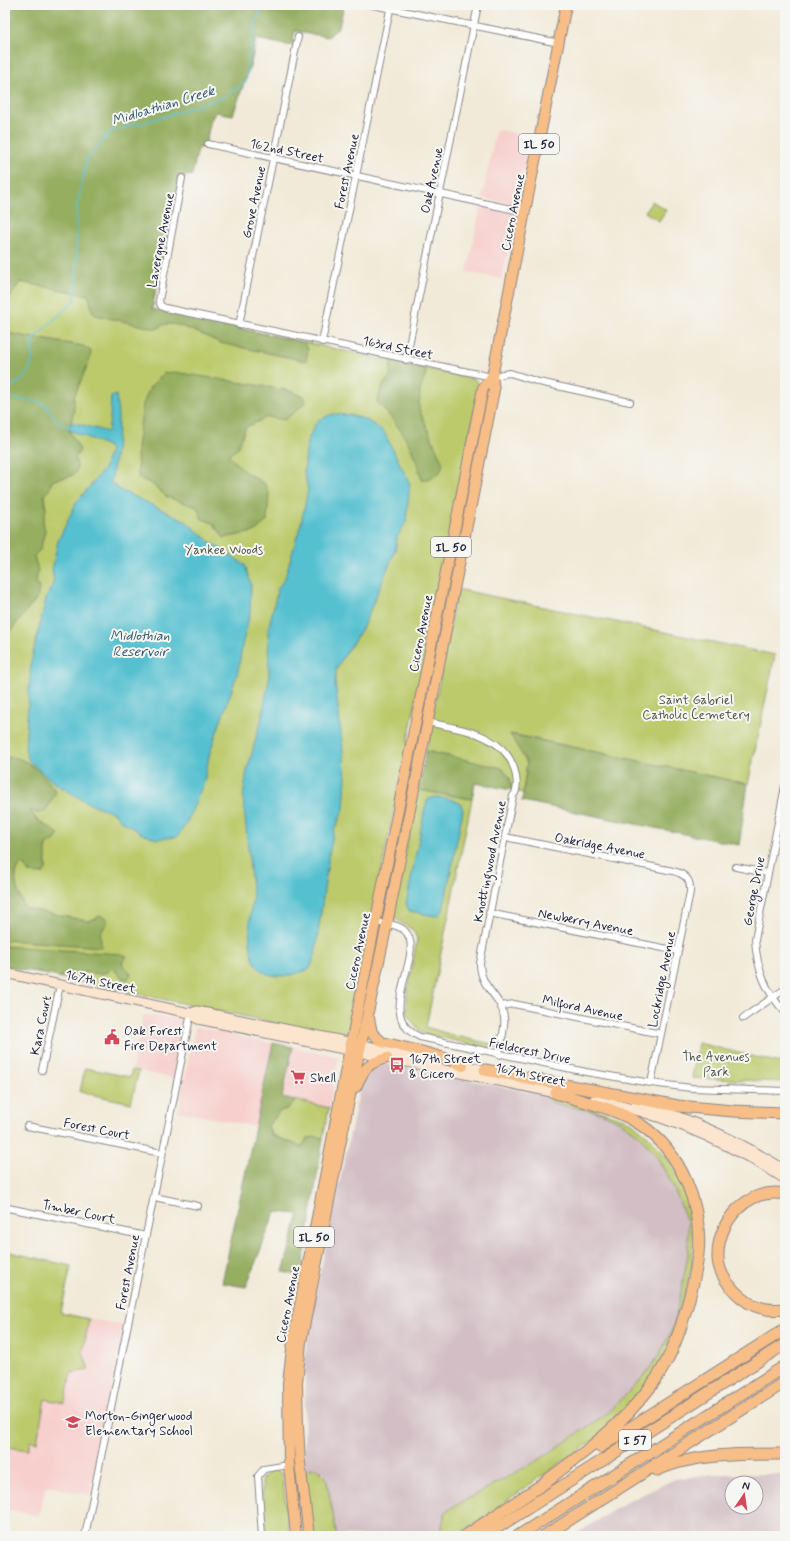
<svg xmlns="http://www.w3.org/2000/svg" width="790" height="1541" font-family="Mynerve,sans-serif">
  <style>
    .built { fill: #f7d0ce }
    .industrial { fill: #d2bec4; fill-rule: evenodd }
    .green { fill: #bcca6c; stroke: #6f7654 }
    .forest { fill: #95ae60; stroke: #5c684e }
    .water { fill: #55c0d0; stroke: #3c7186 }
    .lines { fill: none; stroke-linecap: round; stroke-linejoin: round }
    .stream { stroke: #55c0d0; stroke-width: 1.5 }
    .minor-casing { stroke: #8a868a; stroke-width: 8 }
    .secondary-casing { stroke: #8a868a; stroke-width: 11 }
    .primary-casing { stroke: #8a868a; stroke-width: 12 }
    .motorway-casing { stroke: #8a868a; stroke-width: 13 }
    .minor { stroke: #fff; stroke-width: 6 }
    .secondary { stroke: #fce5cf; stroke-width: 9 }
    .primary { stroke: #f7be87; stroke-width: 10 }
    .motorway { stroke: #f7be87; stroke-width: 11 }
    .labels { text-anchor: middle; stroke-width: 4; stroke-linejoin: round; paint-order: stroke }
    .shield { fill: #f6f6f2; stroke: #626272; stroke-width: 1 }
    .shield-label { font-size: 12px; font-weight: bold; fill: #22223b }
    .street-label { font-size: 13px; fill: #22223b; stroke: #f6f6f2 }
    .park-label { font-size: 13px; fill: #50544a; stroke: #f6f6f2 }
    .poi-label { font-size: 13px; fill: #22223b; stroke: #f6f6f2; text-anchor: start }
    .water-label { font-size: 14px; font-style: italic; fill: #34596f; stroke: #f6f6f2 }
  </style>
  <rect width="100%" height="100%" fill="#f6f6f2"/>
  <filter id="ink" filterUnits="userSpaceOnUse"><feTurbulence type="fractalNoise" baseFrequency=".025" numOctaves="2"/><feDisplacementMap in="SourceGraphic" scale="8" xChannelSelector="R" yChannelSelector="G"/><feConvolveMatrix kernelMatrix="1 2 1 2 8 2 1 2 1" color-interpolation-filters="sRGB"/></filter>
  <filter id="wash" filterUnits="userSpaceOnUse"><feTurbulence type="fractalNoise" baseFrequency=".012" numOctaves="4" result="noise"/><feDisplacementMap in="SourceGraphic" scale="16" xChannelSelector="R" yChannelSelector="G"/><feGaussianBlur stdDeviation="0.9" result="paint"/><feColorMatrix in="noise" values="0 0 0 0 0 0 0 0 0 0 0 0 0 0 0 0 0 1.4 0 .05"/><feComposite in="paint" operator="in"/></filter>
  <g filter="url(#wash)">
    <rect width="100%" height="100%" fill="#f2ead8"/>
    <!-- built -->
    <path class="built" d="M496,129L530,137L517,205L482,198Z
      M481,204L515,212L502,279L467,272Z
      M143,1015L180,1018L184,1021L185,1025L174,1078L132,1070Z
      M195,1027L273,1043L256,1127L178,1111Z
      M293,1047L339,1057L329,1108L282,1098Z
      M89,1319L124,1325L90,1495L46,1486L39,1516L5,1509L6,1446L28,1450L45,1398L71,1373L83,1352Z"/>
    <!-- industrial -->
    <path class="industrial" d="M385,1063L547,1096L553,1103L601,1113L621,1122L638,1134L656,1155L673,1186L688,1224V1256L674,1326L658,1357L644,1376L609,1412L540,1458L446,1511L439,1536H337L326,1477L323,1472L311,1468L304,1473L305,1359L312,1311L361,1083L366,1071Z
      M714,1474H785V1536H573L625,1503L675,1479ZM732,1483H756V1507H732Z"/>
    <!-- green -->
    <path class="green" d="M5,5H213L152,309L474,379L480,384L349,1032L342,1036H337L5,966Z
      M652,201L666,210L659,221L645,212Z
      M457,589L775,655L748,784L511,734L527,763L523,793L512,790L510,778L426,751Z
      M418,790L472,799L426,1027L455,1036L496,1045L493,1050L422,1033L406,1014L407,994L417,939L413,930L392,917Z
      M698,1043L785,1064V1082L692,1078Z
      M85,1068L130,1077L132,1070L139,1071L131,1103L80,1092Z
      M547,1096L560,1098L630,1121L649,1137L666,1156L678,1174L688,1198L693,1222L692,1265L674,1334L659,1366L642,1391L597,1438L456,1536H439L446,1511L540,1459L609,1412L644,1376L658,1357L674,1326L688,1256V1224L673,1186L656,1155L638,1134L621,1122L601,1113L553,1103Z
      M295,1100L329,1108L323,1138L317,1137L303,1147L271,1135L268,1126L280,1111L289,1108Z
      M5,1251L71,1266L61,1313L89,1319L83,1352L89,1370L71,1373L65,1403L45,1399L37,1442L30,1441L28,1450L6,1447L5,1450Z
      M311,1468L318,1469L326,1477L337,1536H312L304,1473Z
      M273,1469L281,1473L283,1481L290,1536H267L263,1514L262,1478Z"/>
    <!-- forest -->
    <path class="forest" d="M5,5H344L339,27L328,37L295,31L292,46L256,39L251,63L233,115L216,112L211,120L205,146L198,149L192,175L179,177L152,309L303,342L308,349L306,361L220,343C210,338 179,323 169,324C163,324 161,326 157,329L95,315C89,309 92,302 88,295L20,282L5,305Z
      M5,327L12,334L83,346L91,351L90,359L74,397V410L69,430L80,450L75,458C83,480 66,475 52,481L49,490L44,495L46,509L43,522L45,531L40,550L34,556L38,571L36,581L39,589L37,598L5,638Z
      M391,361L427,369L420,391L419,409L443,464L439,474L422,481C413,445 402,429 377,402L383,385L390,377Z
      M174,372L287,390L303,396L306,402L285,420L268,417L246,427L237,449L228,455L245,472L265,484L269,493L267,521L254,532L224,538L213,523L202,519L197,507L167,497L152,484L138,478L137,448L143,404L150,387L164,373Z
      M510,734L748,784L739,845L522,801L527,763Z
      M426,751L502,768L510,778L512,790L475,783L472,799L418,790Z
      M9,757C27,757 46,776 56,792L45,812L37,813L30,810L36,819L59,834L55,840L46,845V869L43,874L29,873L26,866L21,864C10,879 19,894 25,908L88,921L101,916L107,918V923L100,934L102,947L5,940V765Z
      M5,946L121,954L127,956L122,963L131,974L128,979H124L112,968L108,972L100,974L84,972L78,976L63,975L60,977L5,966Z
      M273,1043L293,1047L282,1097L295,1100L289,1108L280,1111L268,1126L271,1135L302,1147L307,1138L317,1137L323,1138L301,1276L283,1272L299,1214L275,1212L246,1287L222,1283Z"/>
    <!-- water -->
    <path class="water" d="M116,395C121,425 116,452 111,483L120,490L184,520L209,541L245,565L251,584L250,613L242,646L238,672L210,752L204,782L186,824L177,837L157,839L142,834L120,820L115,813L88,803L53,782L29,761L25,748L31,662L46,599L54,581L52,570L58,541L76,503L104,469L110,450L106,445L69,430L71,422L108,432L110,419L111,397Z
      M332,414L350,415L367,420L384,432L410,484L406,522L397,537L395,551L363,627L337,667L335,681L346,777L344,809L334,831L329,854L315,956L310,969C295,975 270,982 258,967C246,954 249,914 253,898L243,798L247,770L261,721L269,680L268,630L278,588L285,578L301,523L308,490L304,472L307,442L317,421Z
      M436,797C446,799 461,798 463,810L443,911L439,915L435,916L409,911L406,904L425,808L428,799Z"/>
    <g class="lines">
      <!-- stream -->
      <path class="stream" d="M5,391C9,387 12,387 16,384C32,376 35,356 31,341L75,300L77,258L76,211L87,159L111,131L149,121L222,98L246,82L253,32L262,5
        M5,394C19,404 30,397 42,403C55,410 51,424 70,427"/>
    </g>
  </g>
  <g filter="url(#ink)">
    <g class="lines">
      <!-- minor casing -->
      <g class="minor-casing">
        <path id="minor" d="M373,5L559,43
          M208,144L525,212
          M182,178L159,301L161,306L165,308L492,377L503,374L510,373L539,382L630,402
          M239,325L298,37
          M322,342L391,5
          M406,360L478,5
          M427,722C462,730 508,733 516,776C517,782 518,791 513,796L480,963C480,989 501,995 504,1017C506,1029 500,1043 499,1055
          M785,786L755,940C757,969 765,991 785,1012
          M505,837L673,871C685,874 691,879 690,892L651,1083
          M736,867L767,873
          M489,913L678,951
          M376,922C385,924 399,924 405,931C428,954 371,1016 420,1037L586,1072L651,1083L691,1088L785,1091
          M501,1006L514,1004L661,1034
          M743,1018L785,989
          M42,1070L60,985
          M27,1126L162,1153
          M154,1197L198,1206
          M8,1208L146,1236
          M85,1536L191,1013
          M262,1536L258,1476L264,1469L289,1465"/>
      </g>
      <!-- secondary casing -->
      <g class="secondary-casing">
        <path id="secondary" d="M5,973L185,1012L191,1013L197,1011L436,1060
          M191,1013L198,1019L561,1094
          M456,1064L491,1071
          M594,1100C663,1113 726,1141 785,1179
          M636,1103C690,1118 738,1140 785,1170"/>
      </g>
      <!-- primary casing -->
      <g class="primary-casing">
        <path id="primary" d="M369,1018L372,1033L382,1042L420,1051L452,1060L463,1066
          M356,1087C364,1069 367,1063 387,1058
          M296,1536L289,1465L288,1383L293,1341L347,1063L483,388L492,377
          M309,1536L300,1463L298,1425L297,1383L301,1342L348,1105L387,924L494,390L492,377L566,5"/>
      </g>
      <!-- motorway casing -->
      <g class="motorway-casing">
        <path id="motorway" d="M485,1070L678,1106L733,1111L785,1113
          M785,1194C748,1187 717,1221 718,1257C718,1273 730,1288 742,1298C754,1308 769,1311 785,1309
          M600,1447L785,1329
          M657,1470C694,1453 746,1454 785,1454
          M546,1481C584,1453 622,1425 651,1386C667,1365 678,1338 685,1313C691,1293 696,1274 698,1254C703,1206 681,1152 641,1125C616,1108 584,1102 556,1093
          M465,1536L552,1478
          M484,1536L785,1344
          M518,1536L785,1366
          M544,1536L785,1382"/>
      </g>
      <!-- minor -->
      <use href="#minor" class="minor"/>
      <!-- secondary -->
      <use href="#secondary" class="secondary"/>
      <!-- primary -->
      <use href="#primary" class="primary"/>
      <!-- motorway -->
      <use href="#motorway" class="motorway"/>
    </g>
  </g>
  <!-- icons -->
  <defs>
    <g id="civic-bare" transform="scale(1.2)"><path d="M-.6-6.5H3V-4.5H.6V-3L4-1V1h2V6H-6V1h2V-1L-.6-3ZM-1.2 2.5V6h2.4V2.5Z" fill="#d1495b" stroke="#f6f6f2" stroke-width="2.5" paint-order="stroke"/></g>
    <g id="bus-bare" transform="scale(1.2)"><path d="M-5-6H5V4H4V6H2V4H-2V6H-4V4H-5ZM-3.5-4V0h7V-4ZM-3.5 1.2v1.5H-2V1.2ZM2 1.2v1.5H3.5V1.2Z" fill="#d1495b" stroke="#f6f6f2" stroke-width="2.5" paint-order="stroke"/></g>
    <g id="supermarket-bare" transform="scale(1.2)"><path d="M-6-5.5h2.5l.6 2H6L4.5 2H-2.5L-4.4-4H-6ZM-1.5 3.2a1.3 1.3 0 1 0 .1 0ZM3 3.2a1.3 1.3 0 1 0 .1 0Z" fill="#d1495b" stroke="#f6f6f2" stroke-width="2.5" paint-order="stroke"/></g>
    <g id="school-bare" transform="scale(1.2)"><path d="M0-5L7-2L0 1L-7-2ZM-4 1L0 2.5L4 1V4Q0 6-4 4Z" fill="#d1495b" stroke="#f6f6f2" stroke-width="2.5" paint-order="stroke"/></g>
  </defs>
  <g fill-rule="evenodd">
    <use href="#civic-bare" x="112" y="1037"/>
    <use href="#bus-bare" x="397" y="1065"/>
    <use href="#supermarket-bare" x="298" y="1077"/>
    <use href="#school-bare" x="73" y="1422"/>
  </g>
  <g class="labels">
    <!-- shield labels -->
    <g class="shield">
      <rect x="519" y="134" width="40" height="20" rx="3"/>
      <rect x="431" y="537" width="40" height="20" rx="3"/>
      <rect x="294" y="1227" width="40" height="20" rx="3"/>
      <rect x="619" y="1430" width="32" height="20" rx="3"/>
    </g>
    <g class="shield-label">
      <text x="539" y="148">IL 50</text>
      <text x="451" y="551">IL 50</text>
      <text x="314" y="1241">IL 50</text>
      <text x="635" y="1444">I 57</text>
    </g>
    <!-- street labels -->
    <g class="street-label">
      <text transform="translate(287 150) rotate(12)" y="5">162nd Street</text>
      <text transform="translate(346 171) rotate(-78)" y="5">Forest Avenue</text>
      <text transform="translate(431 180) rotate(-78)" y="5">Oak Avenue</text>
      <text transform="translate(253 202) rotate(-78)" y="5">Grove Avenue</text>
      <text transform="translate(512 212) rotate(-79)" y="5">Cicero Avenue</text>
      <text transform="translate(160 240) rotate(-79)" y="5">Lavergne Avenue</text>
      <text transform="translate(398 347) rotate(12)" y="5">163rd Street</text>
      <text transform="translate(420 633) rotate(-79)" y="5">Cicero Avenue</text>
      <text transform="translate(600 845) rotate(11)" y="5">Oakridge Avenue</text>
      <text transform="translate(489 861) rotate(-79)" y="5">Knottingwood Avenue</text>
      <text transform="translate(753 891) rotate(-79)" y="5">George Drive</text>
      <text transform="translate(586 921) rotate(11)" y="5">Newberry Avenue</text>
      <text transform="translate(357 951) rotate(-78)" y="5">Cicero Avenue</text>
      <text transform="translate(661 979) rotate(-79)" y="5">Lockridge Avenue</text>
      <text transform="translate(101 981) rotate(12)" y="5">167th Street</text>
      <text transform="translate(583 1007) rotate(12)" y="5">Milford Avenue</text>
      <text transform="translate(40 1025) rotate(-78)" y="5">Kara Court</text>
      <text transform="translate(530 1050) rotate(12)" y="5">Fieldcrest Drive</text>
      <text transform="translate(531 1074) rotate(12)" y="5">167th Street</text>
      <text transform="translate(97 1128) rotate(11)" y="5">Forest Court</text>
      <text transform="translate(79 1211) rotate(12)" y="5">Timber Court</text>
      <text transform="translate(127 1272) rotate(-79)" y="5">Forest Avenue</text>
      <text transform="translate(287 1304) rotate(-79)" y="5">Cicero Avenue</text>
    </g>
    <!-- park labels -->
    <g class="park-label">
      <text x="224" y="554">Yankee Woods</text>
      <text x="696" y="704">Saint Gabriel<tspan x="696" dy="15">Catholic Cemetery</tspan></text>
      <text x="716" y="1061">The Avenues<tspan x="716" dy="15">Park</tspan></text>
    </g>
    <!-- poi labels -->
    <g class="poi-label">
      <text x="124" y="1035">Oak Forest<tspan x="124" dy="15">Fire Department</tspan></text>
      <text x="409" y="1063">167th Street<tspan x="409" dy="15">&amp; Cicero</tspan></text>
      <text x="310" y="1082">Shell</text>
      <text x="85" y="1420">Morton-Gingerwood<tspan x="85" dy="15">Elementary School</tspan></text>
    </g>
    <!-- water labels -->
    <g class="water-label">
      <text transform="translate(163 105) rotate(-17)" y="5">Midloathian Creek</text>
      <text x="140" y="640">Midlothian<tspan x="140" dy="16">Reservoir</tspan></text>
    </g>
  </g>
  <!-- margin -->
  <rect width="790" height="1541" fill="none" stroke="#f6f6f2" stroke-width="20"/>
  <!-- north arrow -->
  <g transform="translate(744 1495) rotate(13)"><circle r="19" fill="#f6f6f2" stroke="#a1a1a9"/>
  <path d="M0-3L7 15L0 10L-7 15Z" fill="#d1495b"/>
  <text y="-6" font-size="11" font-weight="bold" text-anchor="middle" fill="#22223b">N</text>
  </g>
</svg>
